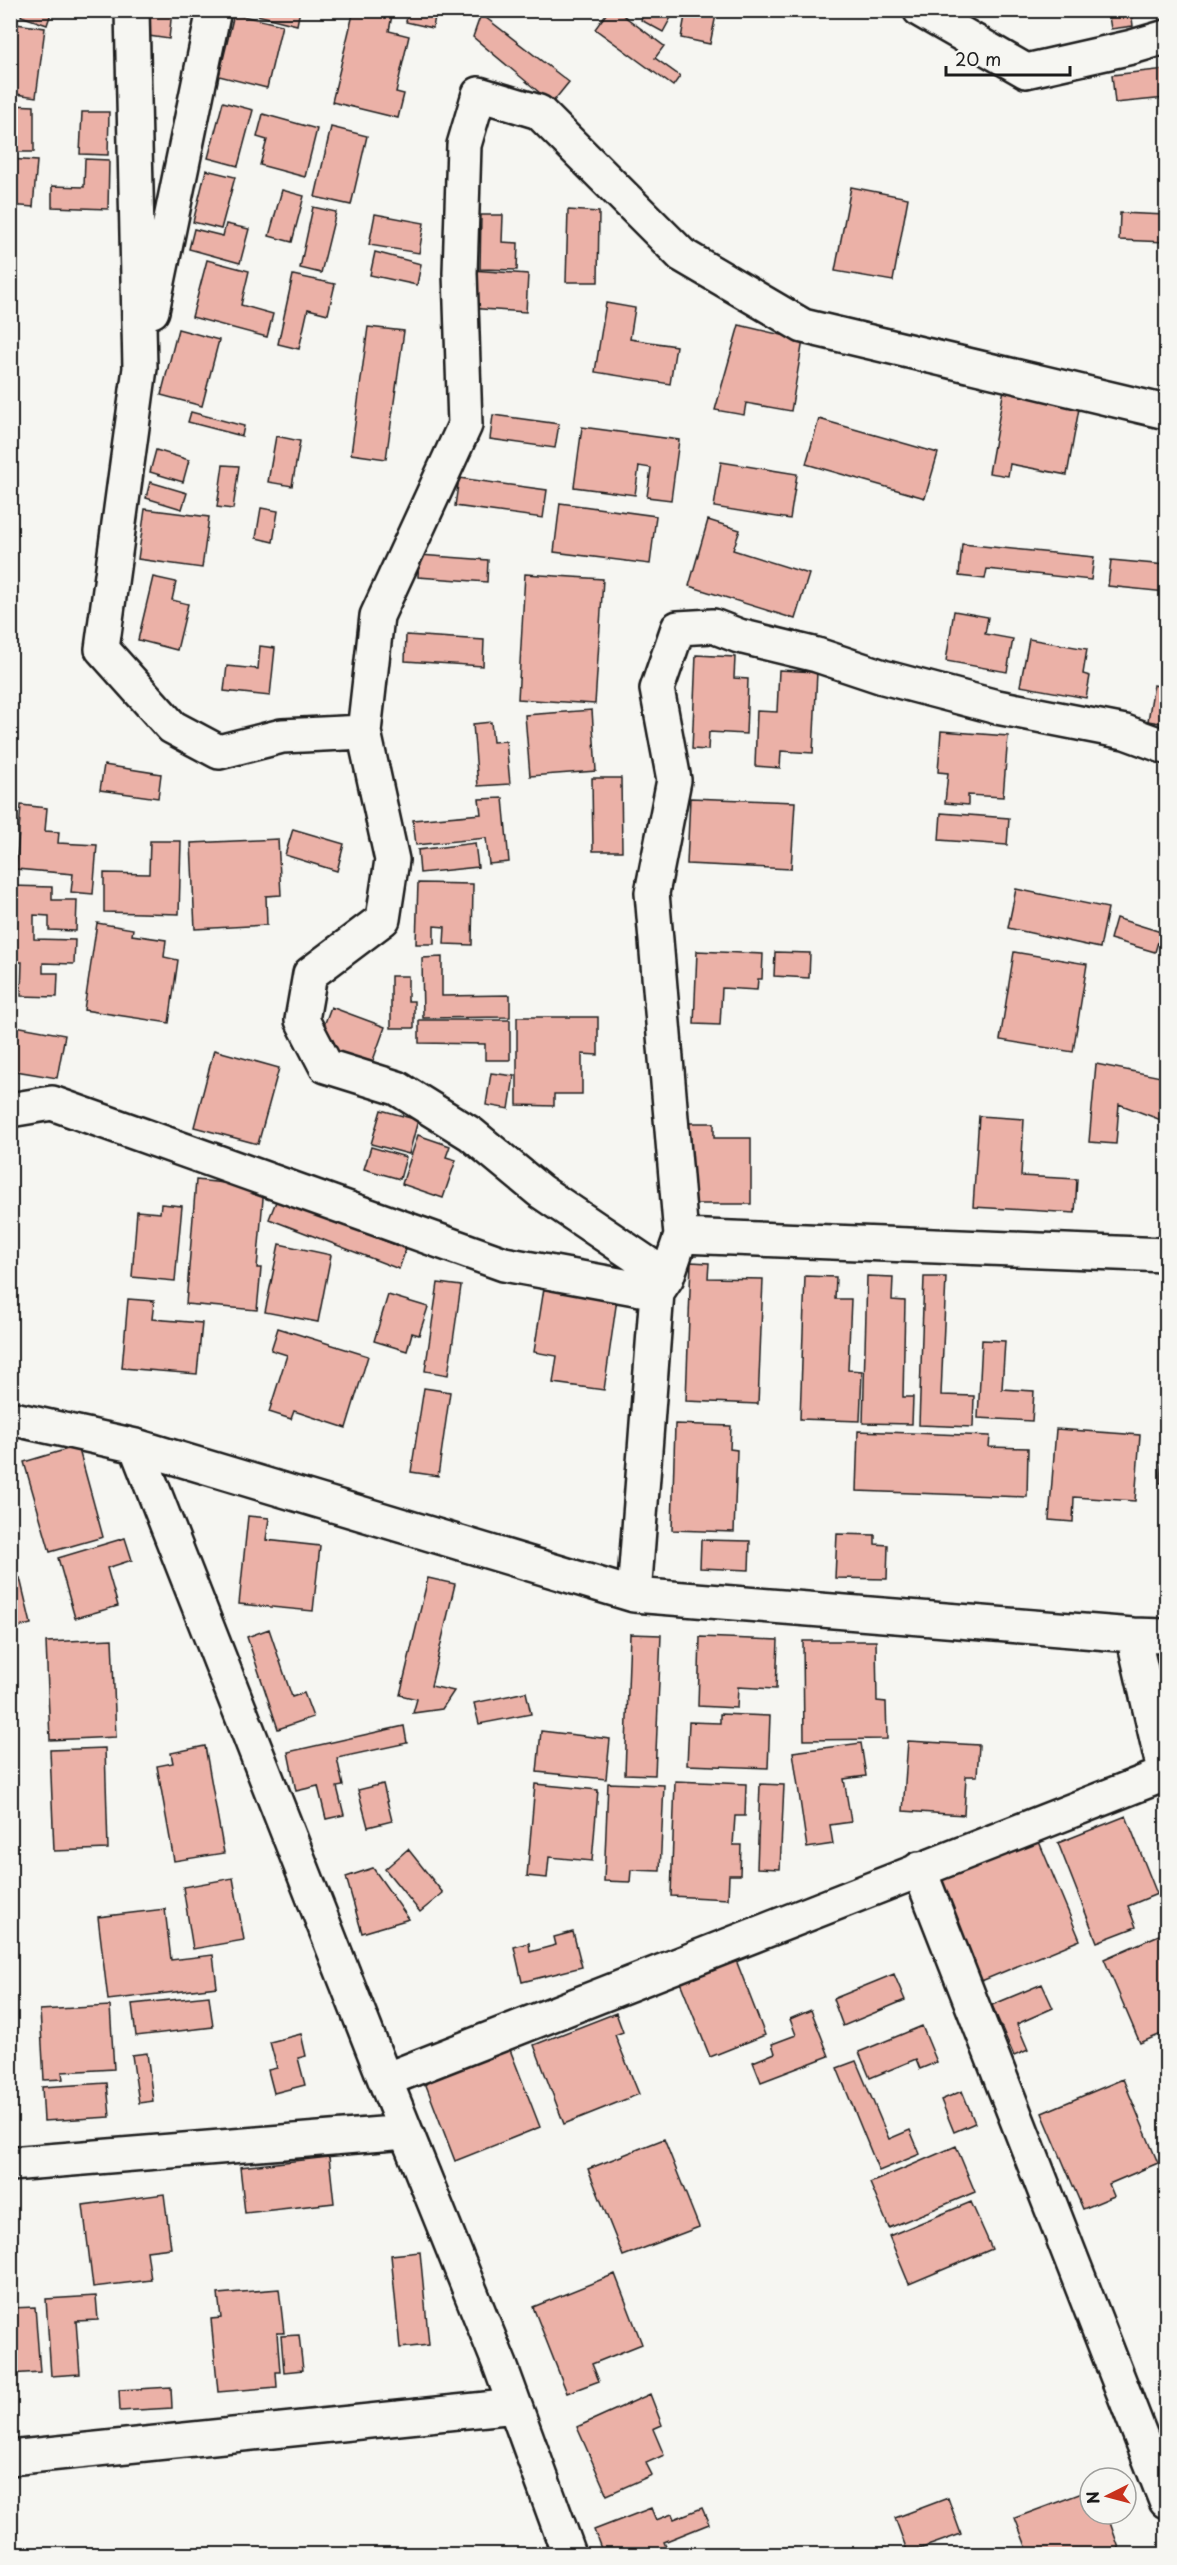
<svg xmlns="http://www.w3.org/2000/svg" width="1177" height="2565" font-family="'Playpen Sans',sans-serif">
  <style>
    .building { fill: #ebb1a7; stroke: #1c1c1c; stroke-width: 1.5 }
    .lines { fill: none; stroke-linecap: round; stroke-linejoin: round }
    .street-casing { stroke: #1c1c1c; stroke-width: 38 }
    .street { stroke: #f6f6f2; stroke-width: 33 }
  </style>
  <rect width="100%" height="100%" fill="#f6f6f2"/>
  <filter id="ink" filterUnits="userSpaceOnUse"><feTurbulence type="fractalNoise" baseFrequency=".0167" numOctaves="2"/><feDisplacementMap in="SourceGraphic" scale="12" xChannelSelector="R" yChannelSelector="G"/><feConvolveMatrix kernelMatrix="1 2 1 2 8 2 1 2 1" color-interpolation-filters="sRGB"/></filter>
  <g filter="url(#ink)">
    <!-- building -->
    <path class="building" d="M23,10H52L47,25L21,16Z
      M145,10H172L169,39L142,35Z
      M237,10H300L297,25Z
      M354,10H393L389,31L409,36L396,92L404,94L398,118L332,102Z
      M408,10H436L433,28L406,22Z
      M609,10H616L664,46L655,58L680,76L673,86L595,29Z
      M646,10H675L663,32L641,20Z
      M686,10H717L710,44L681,38Z
      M1108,10H1131L1133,26L1111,29Z
      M234,14L282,25L267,88L219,76Z
      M481,14L569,82L552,103L473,37Z
      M16,24L45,28L36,97L10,93V37Z
      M1166,69V98L1115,103L1112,75Z
      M223,102L253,110L238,166L208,158Z
      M10,105L34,106V152H10Z
      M82,112H109L108,155L80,154Z
      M263,114L317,129L305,177L260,165L267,140L257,137Z
      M331,127L367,136L351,205L315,197Z
      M10,159L37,161L33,207L10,205Z
      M85,159L109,160L108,209L52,207V186L84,187Z
      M206,170L235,177L221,229L193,222Z
      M851,187L908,198L893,281L835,271Z
      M282,190L304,196L292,242L269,236Z
      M313,207L336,212L321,273L300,268Z
      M568,210L599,212L598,282H566Z
      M1120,213L1166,215V242L1119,240Z
      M375,214L424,223L419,253L369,245Z
      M481,215H503L502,242L518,243L517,270L480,269Z
      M226,224L249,229L240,263L189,249L194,229L223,236Z
      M375,252L421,264L417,285L370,275Z
      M207,260L249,271L241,305L273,314L267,337L192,317Z
      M471,270L528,274L526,312L468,308Z
      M293,275L335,284L328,314L308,309L299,349L278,344Z
      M606,303L635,308L630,339L676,346L670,384L595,372Z
      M739,325L803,340L791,411L746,403L744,415L715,410Z
      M368,327L404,331L386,459L351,454Z
      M178,329L219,340L202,406L161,395Z
      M1004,389L1080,403L1067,475L1010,464L1008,476L989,473Z
      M191,412L244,426L242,436L188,422Z
      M493,415L559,424L555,448L490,439Z
      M819,419L938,453L925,498L806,464Z
      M582,427L679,440L671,500L647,497L651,468L639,466L635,495L574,487Z
      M276,436L300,441L292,486L268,482Z
      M156,450L189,460L183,482L150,472Z
      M721,462L797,474L790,519L714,507Z
      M223,465L239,466L233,509L217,507Z
      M459,478L547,490L543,518L455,506Z
      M150,482L187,493L182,509L146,498Z
      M560,503L656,516L650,564L554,552Z
      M261,508L278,511L273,542L256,538Z
      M145,509L209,517L202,568L138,559Z
      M708,520L740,530L733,550L809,574L795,619L689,586Z
      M962,544L1094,557L1091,580L987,569L985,579L959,576Z
      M419,555L488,560L487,582L418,577Z
      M1111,560L1166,565V592L1108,586Z
      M525,574L603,579L595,704L518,699Z
      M153,577L176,582L172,600L188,604L177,650L138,640Z
      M954,611L988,617L985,634L1013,639L1007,672L946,661Z
      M406,635L484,640L483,666L405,661Z
      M1029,639L1087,649L1083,674L1090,676L1086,698L1020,686Z
      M260,646L275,648L270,696L224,691L227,666L258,669Z
      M696,655L735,657L734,678L748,679L746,734L709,732L708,750L692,749Z
      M779,670L817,672L813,753L781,751L780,768L755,766L757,711L777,712Z
      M1154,685L1166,688V724L1148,721Z
      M592,710L596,771L530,776L525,715Z
      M491,722L493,742L506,741L510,784L478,786L473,724Z
      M941,731L1008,736L1003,797L968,795V805L945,803L948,773L938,772Z
      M104,765L161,774L158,798L100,790Z
      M592,778H621L622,851H593Z
      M503,798L509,862L489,864L486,838L416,845L413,820L481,814L479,799Z
      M690,798L795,802L791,869L687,864Z
      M21,805L47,808L45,831L59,832L58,843L97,845L93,894L71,892L73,874L16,869Z
      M941,813L1009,818L1007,845L939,840Z
      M293,829L344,844L337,871L285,855Z
      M278,839L281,895L266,896L267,925L195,929L191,843Z
      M150,841H181L179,914L104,912V873L149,874Z
      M475,843L478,867L420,873L418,850Z
      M418,883L473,884L472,945L444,944L445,927L434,926V944H416Z
      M10,886L52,887V900H77L76,931L49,930V916L34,915V939L75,940L74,964L43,963V973H58L57,997L21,996L22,962H12L10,993Z
      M1016,889L1108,908L1100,948L1008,928Z
      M1116,918L1161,932L1155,952L1110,939Z
      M97,923L133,929L132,935L166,940L164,957L178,960L169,1023L84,1010Z
      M697,951L763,954L762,979H758L757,990L722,988L720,1025L694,1024Z
      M775,952L810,953L809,978L774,976Z
      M1014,952L1087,964L1073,1052L1000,1040Z
      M442,957V996L510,995V1017L423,1018L422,958Z
      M391,976H408V1001H414V1028H391Z
      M331,1007L385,1027L372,1063L317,1044Z
      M517,1017H598V1055L582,1054V1094H554V1106L517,1105Z
      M419,1020H510V1060H485V1044L419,1043Z
      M10,1025L65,1035L57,1078L10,1070Z
      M214,1050L279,1068L258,1144L194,1127Z
      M1096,1064L1166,1078V1101L1161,1120L1119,1104L1116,1144L1089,1142Z
      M491,1073L514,1076L509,1109L486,1105Z
      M381,1110L418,1120L409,1154L371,1144Z
      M979,1116L1024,1119L1021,1176L1077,1179L1075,1213L973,1207Z
      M687,1123H714V1138H751V1204H687Z
      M418,1135L450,1146L446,1157L456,1160L443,1198L402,1184Z
      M371,1147L406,1157L400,1179L364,1169Z
      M196,1180L264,1187L257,1268H261L257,1310L186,1304Z
      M277,1199L406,1249L399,1269L269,1219Z
      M161,1204L182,1206L175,1281L132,1277L137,1211L160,1213Z
      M279,1244L331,1255L318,1322L265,1312Z
      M691,1262L709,1263L708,1278L763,1279L758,1404L686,1401Z
      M805,1276L836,1277L835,1299H851L848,1370L862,1371L860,1421L800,1419Z
      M867,1276L893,1277L892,1300L905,1301L903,1397H913L912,1424L863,1423Z
      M924,1277H946L941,1395L974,1396L973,1427L919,1425Z
      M545,1282L618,1292L604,1390L553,1383L557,1356L534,1352Z
      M438,1283L461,1286L448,1375L425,1371Z
      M388,1295L428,1307L419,1335L412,1333L407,1351L374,1341Z
      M128,1299L154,1301L152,1319L202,1323L197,1374L122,1368Z
      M278,1328L368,1356L346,1428L294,1411L291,1419L269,1412L287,1355L271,1350Z
      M982,1340L1005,1341L1002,1389L1034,1391L1032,1421L978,1418Z
      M1166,1360V1413H1163Z
      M424,1388L450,1392L438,1476L411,1472Z
      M675,1424L731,1426L730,1449L737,1450L734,1532L672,1530Z
      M1164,1428H1166V1483H1160Z
      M1056,1429L1140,1435L1135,1501L1074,1497L1073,1522L1049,1520Z
      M858,1431L990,1436L989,1447L1028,1448L1027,1497L856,1491Z
      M78,1446L103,1537L50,1552L24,1462Z
      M248,1516L269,1518L266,1540L320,1546L313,1611L239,1604Z
      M837,1534L875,1535V1544L888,1545L887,1579L835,1578Z
      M125,1538L132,1560L107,1568L118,1606L75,1618L58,1558Z
      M701,1540L750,1541L749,1570L700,1568Z
      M20,1578L31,1624L10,1629V1580Z
      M428,1578L455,1584L431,1686L454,1691L442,1709L413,1713L417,1699L400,1695Z
      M269,1629L292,1697L304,1693L313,1717L278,1729L247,1637Z
      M630,1634L661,1635L655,1775L625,1774Z
      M700,1637L778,1640L776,1689L738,1687L737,1708L698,1706Z
      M112,1639L116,1737L50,1740L46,1642Z
      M803,1641H876L877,1701L886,1702L887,1739L804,1740Z
      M526,1692L531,1714L479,1724L474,1703Z
      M720,1714L770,1716L768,1768L687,1765L689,1722L720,1723Z
      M404,1726L407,1743L337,1758L343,1786L337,1787L344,1815L326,1819L318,1786L296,1791L288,1752Z
      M541,1731L610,1739L606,1779L537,1772Z
      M908,1741L979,1745L977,1776H966L964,1815L903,1811Z
      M861,1743L866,1776L844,1779L851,1822L830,1825L833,1844L807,1848L793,1752Z
      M205,1746L224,1853L174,1861L157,1766L173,1763L171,1753Z
      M105,1748L108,1849L54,1851L50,1750Z
      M675,1781L746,1784L745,1816H735L733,1845H741L740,1875H729L728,1899L671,1896Z
      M608,1783L664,1785L660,1871L631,1870L630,1882L604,1881Z
      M383,1784L392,1821L368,1827L358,1790Z
      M535,1784L598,1790L592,1861L549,1857L547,1878L527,1876Z
      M760,1784L784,1785L780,1869L757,1868Z
      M1126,1816L1157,1894L1128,1906L1136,1927L1097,1942L1058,1843Z
      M1035,1832L1080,1940L979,1982L934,1874Z
      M408,1849L443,1893L420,1912L385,1869Z
      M373,1868L409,1919L362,1933L346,1877Z
      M233,1878L244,1940L193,1949L183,1887Z
      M165,1909L171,1960L213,1955L217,1987L108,2000L98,1917Z
      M573,1932L582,1967L522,1982L514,1947L529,1943L530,1952L556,1945L554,1937Z
      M1166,1932V2032L1140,2043L1104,1959Z
      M736,1960L765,2035L710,2057L680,1982Z
      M894,1974L905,2000L843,2026L833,1999Z
      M1042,1984L1053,2008L1017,2024L1028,2050L1014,2056L992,2005Z
      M209,1996L213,2027L136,2036L132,2004Z
      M110,2006L114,2069L62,2072L63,2079L44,2080L40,2010Z
      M811,2010L829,2056L761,2082L753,2062L775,2053L772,2044L796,2035L790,2019Z
      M616,2013L623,2032L615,2035L639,2094L564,2124L534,2045Z
      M922,2026L937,2062L920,2069L916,2059L870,2078L859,2052Z
      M301,2034L306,2056L298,2058L305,2085L274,2093L268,2070L277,2068L270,2042Z
      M509,2047L540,2127L455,2161L424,2080Z
      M147,2053L153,2101L139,2103L132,2055Z
      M856,2061L889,2139L910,2130L920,2154L879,2171L837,2068Z
      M1123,2079L1158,2163L1109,2184L1114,2196L1083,2209L1042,2113Z
      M107,2083L110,2117L44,2121L42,2087Z
      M962,2091L975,2123L954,2132L941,2100Z
      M664,2139L699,2227L623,2256L588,2169Z
      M956,2146L975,2192L889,2228L870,2183Z
      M329,2157L334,2203L245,2213L240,2167Z
      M164,2194L171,2248L147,2251L151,2280L93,2287L83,2205Z
      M971,2202L992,2249L909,2284L889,2236Z
      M420,2252L429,2345L400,2348L391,2255Z
      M615,2274L642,2344L592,2364L599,2381L567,2393L533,2307Z
      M279,2289L284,2333H277L280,2372H276L277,2387L218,2392L211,2319L221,2318L218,2294Z
      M96,2296L98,2320L76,2321L80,2374L51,2376L46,2299Z
      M35,2307L40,2372L10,2374V2308Z
      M299,2335L303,2370L284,2372L281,2336Z
      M171,2387L172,2408L120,2411L119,2390Z
      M650,2394L662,2425L653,2429L664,2455L646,2463L652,2475L607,2495L577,2427Z
      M1090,2490V2514H1107L1121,2554H1029L1015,2518Z
      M948,2498L961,2534L908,2553L895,2518Z
      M651,2508L656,2520L672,2514L674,2519L702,2508L709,2524L664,2542L669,2554H603L594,2530Z"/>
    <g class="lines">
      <!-- street casing -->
      <g class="street-casing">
        <path id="street" d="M132,10L140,368L102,649L172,727L219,752L282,736L364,732L392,860L383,919L310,974L302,1020L326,1066L397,1088L471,1134L540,1191L667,1277
          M920,10L1026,71L1132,47L1166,37
          M152,311L214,10
          M364,732L377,616L465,425L460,273L464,145L479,94L539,112L682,255L803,326L1166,412
          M10,1110L52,1103L504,1264L657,1292
          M681,1236L652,893L674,780L657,689L678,628L713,626L739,636L817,655L883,677L997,707L1125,732L1166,747
          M1166,1255L681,1236L667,1277L657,1292L634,1595L1133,1635L1166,1636
          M10,1418L136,1446L634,1595
          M136,1446L385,2080L500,2365L569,2554
          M1133,1635L1166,1779
          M919,1869L1166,2501
          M385,2080L1165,1774
          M10,2164L406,2132
          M10,2458L515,2406"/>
      </g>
      <!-- street -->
      <use href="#street" class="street"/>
    </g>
  </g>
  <!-- margin -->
  <rect width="1177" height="2565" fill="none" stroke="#f6f6f2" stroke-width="36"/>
  <rect x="18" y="18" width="1141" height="2529" fill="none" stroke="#1c1c1c" stroke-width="2" filter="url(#ink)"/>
  <!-- north arrow -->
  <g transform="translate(1108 2496) rotate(264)"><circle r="28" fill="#f6f6f2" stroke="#9f9f9c" stroke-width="1.5"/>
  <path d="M0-4.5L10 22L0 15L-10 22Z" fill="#c8321e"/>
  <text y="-9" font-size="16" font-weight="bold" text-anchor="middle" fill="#1c1c1c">N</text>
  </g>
  <!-- scale -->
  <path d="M946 66v9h124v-9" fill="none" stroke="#1c1c1c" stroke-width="3"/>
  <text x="955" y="66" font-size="18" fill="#1c1c1c" stroke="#f6f6f2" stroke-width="4.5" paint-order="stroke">20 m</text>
</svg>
